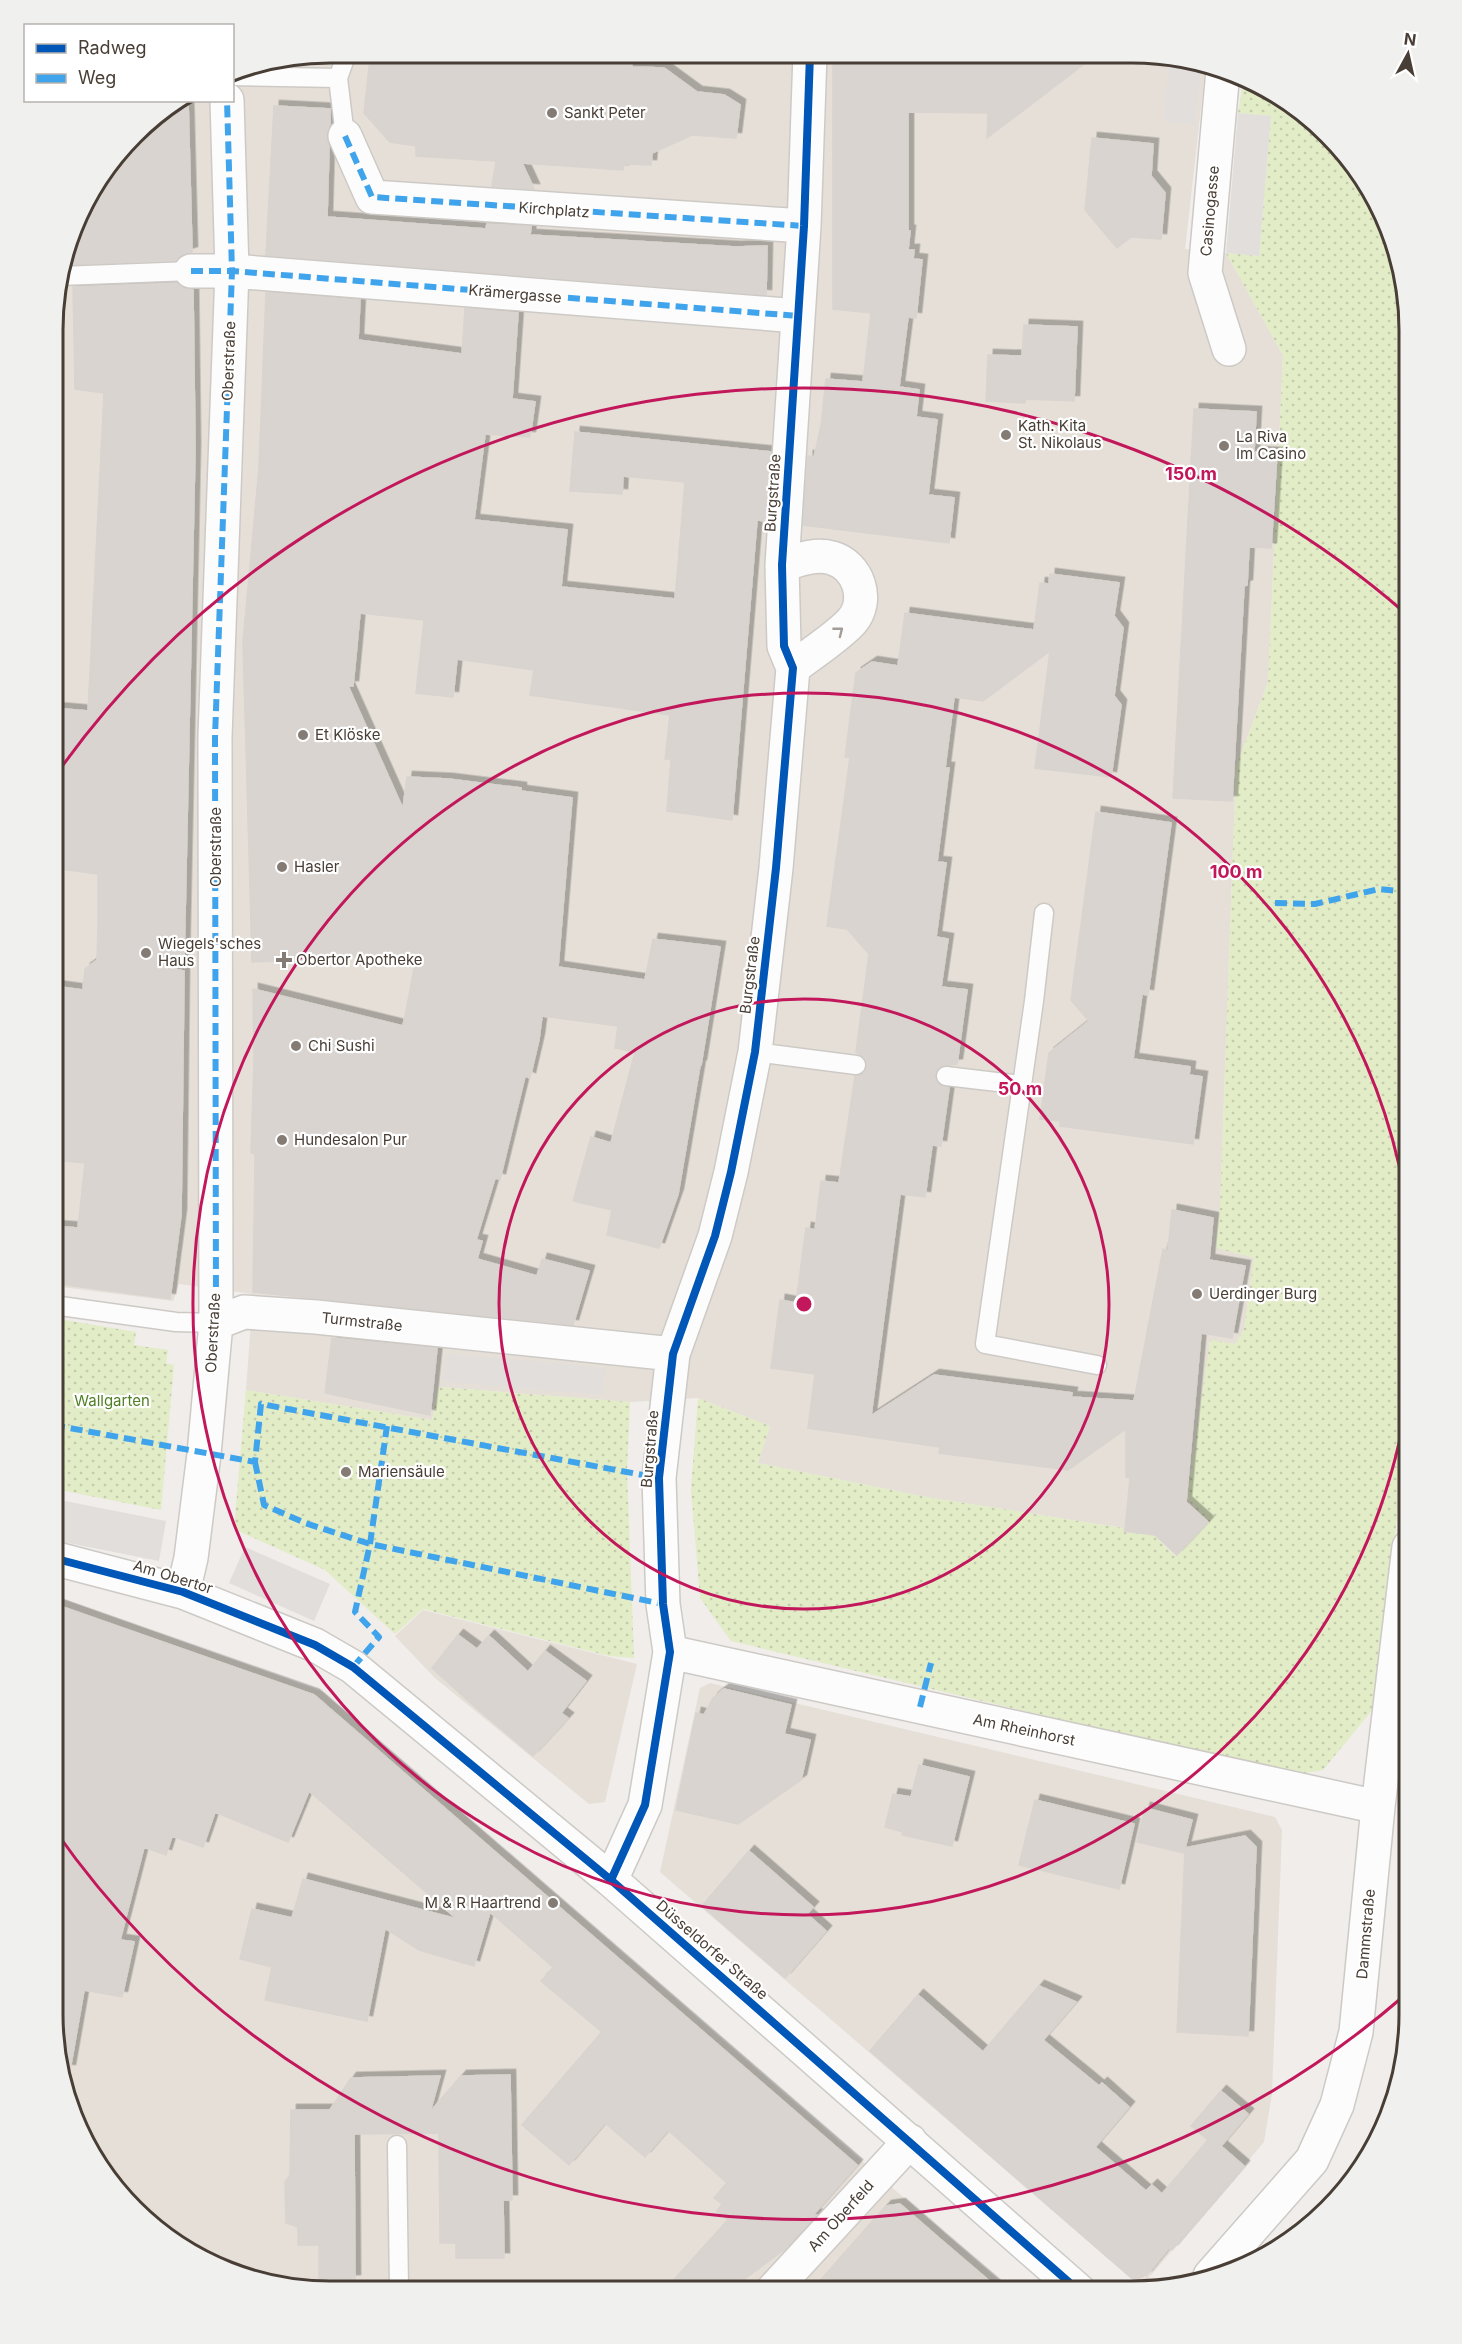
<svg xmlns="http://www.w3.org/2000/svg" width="1462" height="2344" font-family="Inter,sans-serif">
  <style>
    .residential { fill: #e5dfd7 }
    .industrial { fill: url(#industrial-grid) }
    .park { fill: url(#park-dots) }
    .parking { fill: #e2dedb }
    .building { fill: #d9d4d0; stroke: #d9d4cf; stroke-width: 1.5; filter: url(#shadow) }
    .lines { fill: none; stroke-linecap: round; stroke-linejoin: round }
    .lane-casing { stroke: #cdcac6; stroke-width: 21 }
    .street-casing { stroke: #cdcac6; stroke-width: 36 }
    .lane { stroke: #fdfcfc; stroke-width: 18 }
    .street { stroke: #fdfcfc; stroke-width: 33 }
    .quiet { stroke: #3fa4eb; stroke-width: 6; stroke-dasharray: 12 6; stroke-linecap: butt }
    .cycleway-casing { stroke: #fff; stroke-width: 11 }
    .cycleway { stroke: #0057b8; stroke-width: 8 }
    .oneway { stroke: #a29d98 }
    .ring { fill: none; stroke: #c2185b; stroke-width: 3 }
    .poi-dot { fill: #837b74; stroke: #fff; stroke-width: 2 }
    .labels { text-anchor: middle; stroke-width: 4.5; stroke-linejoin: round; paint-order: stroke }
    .poi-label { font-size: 15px; fill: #483e35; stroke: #fff; text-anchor: start }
    .street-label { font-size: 15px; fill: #483e35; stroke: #fff }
    .park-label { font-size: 15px; fill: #517f23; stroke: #fff }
    .rim { fill: none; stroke: #483e35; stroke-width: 3 }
    .centre { fill: #c2185b; stroke: #fff; stroke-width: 3 }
    .ring-label { font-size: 18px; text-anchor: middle; font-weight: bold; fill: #c2185b; stroke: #fff; stroke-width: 4.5; stroke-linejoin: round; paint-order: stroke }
  </style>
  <defs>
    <pattern id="industrial-grid" width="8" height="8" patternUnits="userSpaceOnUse" patternTransform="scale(1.5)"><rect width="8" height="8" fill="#e1dcd8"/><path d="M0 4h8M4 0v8" fill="none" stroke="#c3beba"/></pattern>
    <pattern id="park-dots" width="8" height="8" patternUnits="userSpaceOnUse" patternTransform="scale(1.5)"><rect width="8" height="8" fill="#e2ecc7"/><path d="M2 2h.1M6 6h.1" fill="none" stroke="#c3cbac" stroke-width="1.8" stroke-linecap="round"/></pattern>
    <filter id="shadow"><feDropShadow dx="5.5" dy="-5.5" stdDeviation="0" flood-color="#0004"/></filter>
  </defs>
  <rect width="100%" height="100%" fill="#f0edea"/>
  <!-- residential -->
  <path class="residential" d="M330,53L1168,55L1206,65L1185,249L1226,253L1283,355L1268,682L1236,767L1220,1206L1216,1247L1254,1258L1244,1329L1235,1344L1209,1341V1522L1177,1557L1154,1535L1122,1532L1123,1528L926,1497L758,1463L770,1426L698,1398L630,1402L439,1387L432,1420L246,1390L253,1294L179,1284L173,1301L53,1286L55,294L81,207L147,122L181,101L232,100L233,72Z
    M53,1595L323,1692L1011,2291L294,2289L224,2270L161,2234L110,2183L74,2120L53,2014Z
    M423,1610L637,1664L605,1802L589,1804L435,1678L395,1636Z
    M710,1683L1275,1817L1282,1830L1272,2094L1264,2142L1141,2287L660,1872L700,1688Z"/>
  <!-- industrial -->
  <path class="industrial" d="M1359,2170L1352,2183L1314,2221L1332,2194Z"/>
  <!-- park -->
  <path class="park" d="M1244,77L1301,110L1352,161L1388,224L1409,330V1398L1378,1703L1323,1770L1293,1775L731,1641L700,1598L691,1489L698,1398L770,1426L758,1463L926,1497L1123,1528V1532L1154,1535L1176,1557L1209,1522L1187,1499L1210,1340L1235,1344L1244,1329L1254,1258L1216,1248L1220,1206L1236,767L1268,682L1283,355L1226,253L1259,256L1271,116L1238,113Z
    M53,1318L136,1332L134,1345L168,1350L166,1363L174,1365L161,1510L65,1491L53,1497Z
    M439,1387L630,1402L627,1471L634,1658L609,1656L423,1609L395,1634L325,1570L234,1529L246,1390L432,1420Z"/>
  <!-- parking -->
  <path class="parking" d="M1170,55L1201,64L1195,125L1163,121Z
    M1238,113L1271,116L1259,256L1226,253Z
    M447,1354L606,1368L602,1395L442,1381Z
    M60,1500L166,1521L159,1561L53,1540Z
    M245,1547L330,1584L314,1621L229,1583Z"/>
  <!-- building -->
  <path class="building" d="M390,53H631L632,67L664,68L697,92L724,95L740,105L736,138L692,135L652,153L651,165L624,164L623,170L522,163L534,189L492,186L496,161L416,156V146L390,142L364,113L370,58L389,61Z
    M833,54L1096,55L987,138L988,113L908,112V231H910L908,250H914L913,259L922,260L916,318L908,317L899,387L919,390L916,417L937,420L928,495L954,498L949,543L803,525L808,456L814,457L821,426L826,379L863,382L871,313L833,309Z
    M181,100H188L192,252L182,255L176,260L64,265L81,207L147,122Z
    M274,106L330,109V124L326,135L329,147L327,217L486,229L487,224L531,226L530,235L736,247L767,246L766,295L266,255Z
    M1092,138L1153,144L1151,176L1165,193L1161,239L1131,237L1117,248L1085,210Z
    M177,283L182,287L193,290L195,448L184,965L161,966L184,971L181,1215L170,1299L53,1283L54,1226L78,1228L85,1163L54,1160V986L83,990L85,969L97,960L98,929V874L54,868V708L88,711L104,393L75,389L73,287Z
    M266,292L360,300L358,340L462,354L465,308L518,313L512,399L535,402L530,437L485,434L474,520L567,530L561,587L675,599L685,482L623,476L622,494L570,491L575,432L771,452L766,521L757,520L732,820L667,811L671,759H665L670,715L530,695L534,670L457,659L453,697L416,693L424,620L360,613L353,686H348L403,809L407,777L448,779L521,788V791L572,798L558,967L645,980L653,939L720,947L701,1065H700L678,1194L659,1248L607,1235L612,1210L573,1201L591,1137L611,1143L635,1052L615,1048L618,1026L542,1016L539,1039L530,1078L525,1076L500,1179L495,1178L476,1240L482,1241L477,1259L537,1276L542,1259L589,1271L573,1325L253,1292L255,1154L251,1153L254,1062L253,989L403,1026L417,954L252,962L243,642L259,467Z
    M1024,325L1077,327L1074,401L1026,399L1025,403L986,401L988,355L1022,356Z
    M1194,409L1256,412L1254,452L1277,453L1271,548L1249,547L1247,585L1244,586L1232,801L1173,798Z
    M1050,574L1119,583L1114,616L1123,628L1114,696L1121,705L1111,777L1035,768L1050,651L983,701L954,697L945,768H949L937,862L946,863L936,937L948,939L941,987L967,990L957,1064L941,1066L935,1074L939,1085L949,1088L941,1146L932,1145L925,1197L900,1194L871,1416L934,1375L1072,1393L1071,1397L1134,1401L1163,1249L1168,1251L1172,1210L1213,1218L1209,1260L1245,1266L1232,1338L1201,1333L1186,1502L1208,1522L1177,1555L1155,1535L1125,1531L1130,1477H1126V1429L1068,1470L939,1453L940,1447L808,1428L815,1374L771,1368L780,1300L796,1303L806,1228L815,1230L821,1181L839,1183L855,1076L861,1075L867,1067L866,1060L856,1052L869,954L847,929L827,926L850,757H845L856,673L872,662L898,666L905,613L1034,630L1040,583L1049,584Z
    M1096,812L1171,823L1148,995L1142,994L1133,1059L1190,1067L1189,1075L1202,1077L1193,1144L1060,1126V1121L1040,1119L1049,1053L1089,1021L1071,1000Z
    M332,1338L437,1348L430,1415L325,1393Z
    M57,1605L314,1695L857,2165L813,2215H817L785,2249L730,2290H665L728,2220L717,2211L722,2204L714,2198L727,2183L668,2130L645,2157L605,2123L569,2165L522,2125L602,2032L541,1981L554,1968L490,1912L474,1966L419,1950L385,1928L367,2021L265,2000L272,1967L240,1959L252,1909L292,1918L303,1879L457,1919L309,1791L288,1842L215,1812L203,1847L172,1836L166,1855L144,1847L120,1940L134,1942L122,1997L84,1990L70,2070L63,2069L52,2014L53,1627Z
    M458,1635L477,1649L489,1636L528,1672L545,1651L586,1681L561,1713L568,1718L533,1756L476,1708L432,1668Z
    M724,1689L791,1705L784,1734L810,1740L801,1780L738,1824L676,1810L696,1713L704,1715L713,1698Z
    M919,1765L969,1777L952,1846L902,1835L903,1832L885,1827L893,1794L911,1797Z
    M1035,1800L1134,1824L1119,1889L1019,1865Z
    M1145,1808L1192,1820L1185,1848L1245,1836L1256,1847L1248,2036L1177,2032L1185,1848L1184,1853L1137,1842Z
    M749,1851L813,1907L807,1914L826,1931L785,1978L702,1906Z
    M1039,1986L1076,2002L1043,2040L1099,2086L1102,2083L1129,2107L1095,2147L1146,2191L1152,2185L1162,2194L1208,2140L1191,2126L1221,2091L1248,2114L1221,2146L1244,2166L1172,2250L1170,2247L1146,2276L1143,2274L1136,2282L870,2051L918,1995L983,2052Z
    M510,2075L512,2200H503L504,2258H456V2243H440L439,2133L354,2134L355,2280H319V2245H298V2227L286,2223L285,2182L290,2175L291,2110H330L351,2078L440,2076L430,2112L461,2076Z
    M900,2204L939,2238L1001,2291H811L886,2206Z"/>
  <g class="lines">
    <!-- lane casing -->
    <g class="lane-casing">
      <path id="lane" d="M232,76L338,78L345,136
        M338,78L347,53
        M60,276L191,271
        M1044,913L1034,1001L985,1344L1097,1365
        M755,1052L856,1065
        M946,1076L1022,1085
        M53,1305L176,1322L216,1323
        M397,2145L399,2289"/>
    </g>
    <!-- street casing -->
    <g class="street-casing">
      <path id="street" d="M1223,70L1205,273L1229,349
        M345,136L372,197L804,226
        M191,271H232L798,316
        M782,565C798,560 815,553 832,558C858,565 870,600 852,621C839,636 809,655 793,668
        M216,1323L244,1312L316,1317L673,1354
        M53,1558L183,1592L315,1645L353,1667L611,1880L1079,2291
        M183,1592L191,1558L204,1454L216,1323L215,737L232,271L227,100
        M670,1652L1378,1807
        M611,1880L645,1805L670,1652L663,1604L659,1478L673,1354L715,1236L731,1172L755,1052L776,868L793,668L784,646L782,565L804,226L810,54
        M1210,2276L1312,2160L1337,2105L1356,2032L1378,1807L1409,1547
        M773,2290L910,2141"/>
    </g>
    <!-- lane -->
    <use href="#lane" class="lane"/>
    <!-- street -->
    <use href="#street" class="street"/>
    <!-- quiet -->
    <path class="quiet" d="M345,136L372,197L804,226
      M191,271H232L798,316
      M1275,903L1315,904L1379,889L1399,891
      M216,1323L215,737L232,271L227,100
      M53,1425L255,1462L261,1404L659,1478
      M255,1462L264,1505L305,1523L370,1544L663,1604
      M353,1667L379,1637L355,1612L370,1544L387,1426
      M920,1707L931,1663"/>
    <!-- cycleway casing -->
    <g class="cycleway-casing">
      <path id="cycleway" d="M53,1558L183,1592L315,1645L353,1667L611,1880L1079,2291
        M611,1880L645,1805L670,1652L663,1604L659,1478L673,1354L715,1236L731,1172L755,1052L776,868L793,668L784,646L782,565L804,226L810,54"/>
    </g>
    <!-- cycleway -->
    <use href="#cycleway" class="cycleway"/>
  </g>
  <!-- one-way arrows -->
  <defs><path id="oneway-chevron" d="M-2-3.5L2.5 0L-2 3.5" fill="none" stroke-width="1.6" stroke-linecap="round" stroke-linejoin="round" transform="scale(1.5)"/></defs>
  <use class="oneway" href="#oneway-chevron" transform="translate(839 631) rotate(-38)"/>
  <!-- distance rings -->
  <g class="ring">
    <circle cx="804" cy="1304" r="305"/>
    <path d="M1409 1389A611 611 0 1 1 1409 1219"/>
    <path d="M1405 1995A916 916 0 0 1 54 1829M58 772A916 916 0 0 1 1405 613"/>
  </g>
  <!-- markers -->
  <g class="poi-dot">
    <circle cx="552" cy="113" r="6"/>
    <circle cx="1006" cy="435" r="6"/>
    <circle cx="1224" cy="446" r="6"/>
    <circle cx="303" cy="735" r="6"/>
    <circle cx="282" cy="867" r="6"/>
    <circle cx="146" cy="953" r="6"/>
    <path d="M281 951h6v6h6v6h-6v6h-6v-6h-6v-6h6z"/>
    <circle cx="296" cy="1046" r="6"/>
    <circle cx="282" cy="1140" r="6"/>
    <circle cx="1197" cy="1294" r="6"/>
    <circle cx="346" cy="1472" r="6"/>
    <circle cx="553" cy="1903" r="6"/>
  </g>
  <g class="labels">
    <!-- poi labels -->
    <g class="poi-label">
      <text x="564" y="118">Sankt Peter</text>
      <text x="1018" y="431">Kath. Kita<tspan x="1018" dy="17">St. Nikolaus</tspan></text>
      <text x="1236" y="442">La Riva<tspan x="1236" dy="17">Im Casino</tspan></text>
      <text x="315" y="740">Et Klöske</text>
      <text x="294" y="872">Hasler</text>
      <text x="158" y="949">Wiegels'sches<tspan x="158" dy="17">Haus</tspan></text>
      <text x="296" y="965">Obertor Apotheke</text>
      <text x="308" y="1051">Chi Sushi</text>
      <text x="294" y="1145">Hundesalon Pur</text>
      <text x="1209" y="1299">Uerdinger Burg</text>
      <text x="358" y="1477">Mariensäule</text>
      <text x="541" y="1908" text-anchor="end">M &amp; R Haartrend</text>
    </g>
    <!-- street labels -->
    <g class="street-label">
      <text transform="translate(554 210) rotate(4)" y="5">Kirchplatz</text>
      <text transform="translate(1210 211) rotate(-85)" y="5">Casinogasse</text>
      <text transform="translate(515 294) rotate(5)" y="5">Krämergasse</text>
      <text transform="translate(229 361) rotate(-88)" y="5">Oberstraße</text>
      <text transform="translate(773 493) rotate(-86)" y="5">Burgstraße</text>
      <text transform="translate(216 847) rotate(-90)" y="5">Oberstraße</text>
      <text transform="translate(750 975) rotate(-83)" y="5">Burgstraße</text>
      <text transform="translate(362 1322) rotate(6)" y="5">Turmstraße</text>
      <text transform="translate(213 1333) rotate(-87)" y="5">Oberstraße</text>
      <text transform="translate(650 1449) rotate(-85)" y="5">Burgstraße</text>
      <text transform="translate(173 1577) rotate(17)" y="5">Am Obertor</text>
      <text transform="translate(1024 1730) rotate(12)" y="5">Am Rheinhorst</text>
      <text transform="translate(1366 1934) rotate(-85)" y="5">Dammstraße</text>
      <text transform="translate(712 1950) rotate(41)" y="5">Düsseldorfer Straße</text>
      <text transform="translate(841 2216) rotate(-48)" y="5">Am Oberfeld</text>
    </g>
    <!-- park labels -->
    <g class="park-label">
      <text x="112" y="1406">Wallgarten</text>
    </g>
  </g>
  <!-- crop -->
  <path d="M0 0H1462V2344H0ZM330 63H1132A267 267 0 0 1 1399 330V2014A267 267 0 0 1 1132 2281H330A267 267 0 0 1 63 2014V330A267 267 0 0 1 330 63Z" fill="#f0f0ef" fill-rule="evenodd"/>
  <path class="rim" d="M330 63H1132A267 267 0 0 1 1399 330V2014A267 267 0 0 1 1132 2281H330A267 267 0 0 1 63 2014V330A267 267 0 0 1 330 63Z"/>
  <circle cx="804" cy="1304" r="9" class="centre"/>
  <g class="ring-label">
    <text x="1191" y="480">150 m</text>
    <text x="1236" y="878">100 m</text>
    <text x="1020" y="1095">50 m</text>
  </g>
  <!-- legend -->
  <rect x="24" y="24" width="210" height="78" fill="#ffffff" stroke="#b6b2ae" stroke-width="1.5"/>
  <rect x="36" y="44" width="30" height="9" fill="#0057b8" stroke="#b6b2ae" stroke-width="1.5"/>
  <text x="78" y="54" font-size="18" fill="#483e35">Radweg</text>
  <rect x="36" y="74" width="30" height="9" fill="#3fa4eb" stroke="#b6b2ae" stroke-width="1.5"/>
  <text x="78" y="84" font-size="18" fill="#483e35">Weg</text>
  <!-- north arrow -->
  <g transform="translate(1408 54) rotate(8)" stroke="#ffffff" stroke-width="4.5" paint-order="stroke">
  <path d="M0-4.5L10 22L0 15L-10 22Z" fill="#483e35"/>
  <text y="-9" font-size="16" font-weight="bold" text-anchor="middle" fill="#483e35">N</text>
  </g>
</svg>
